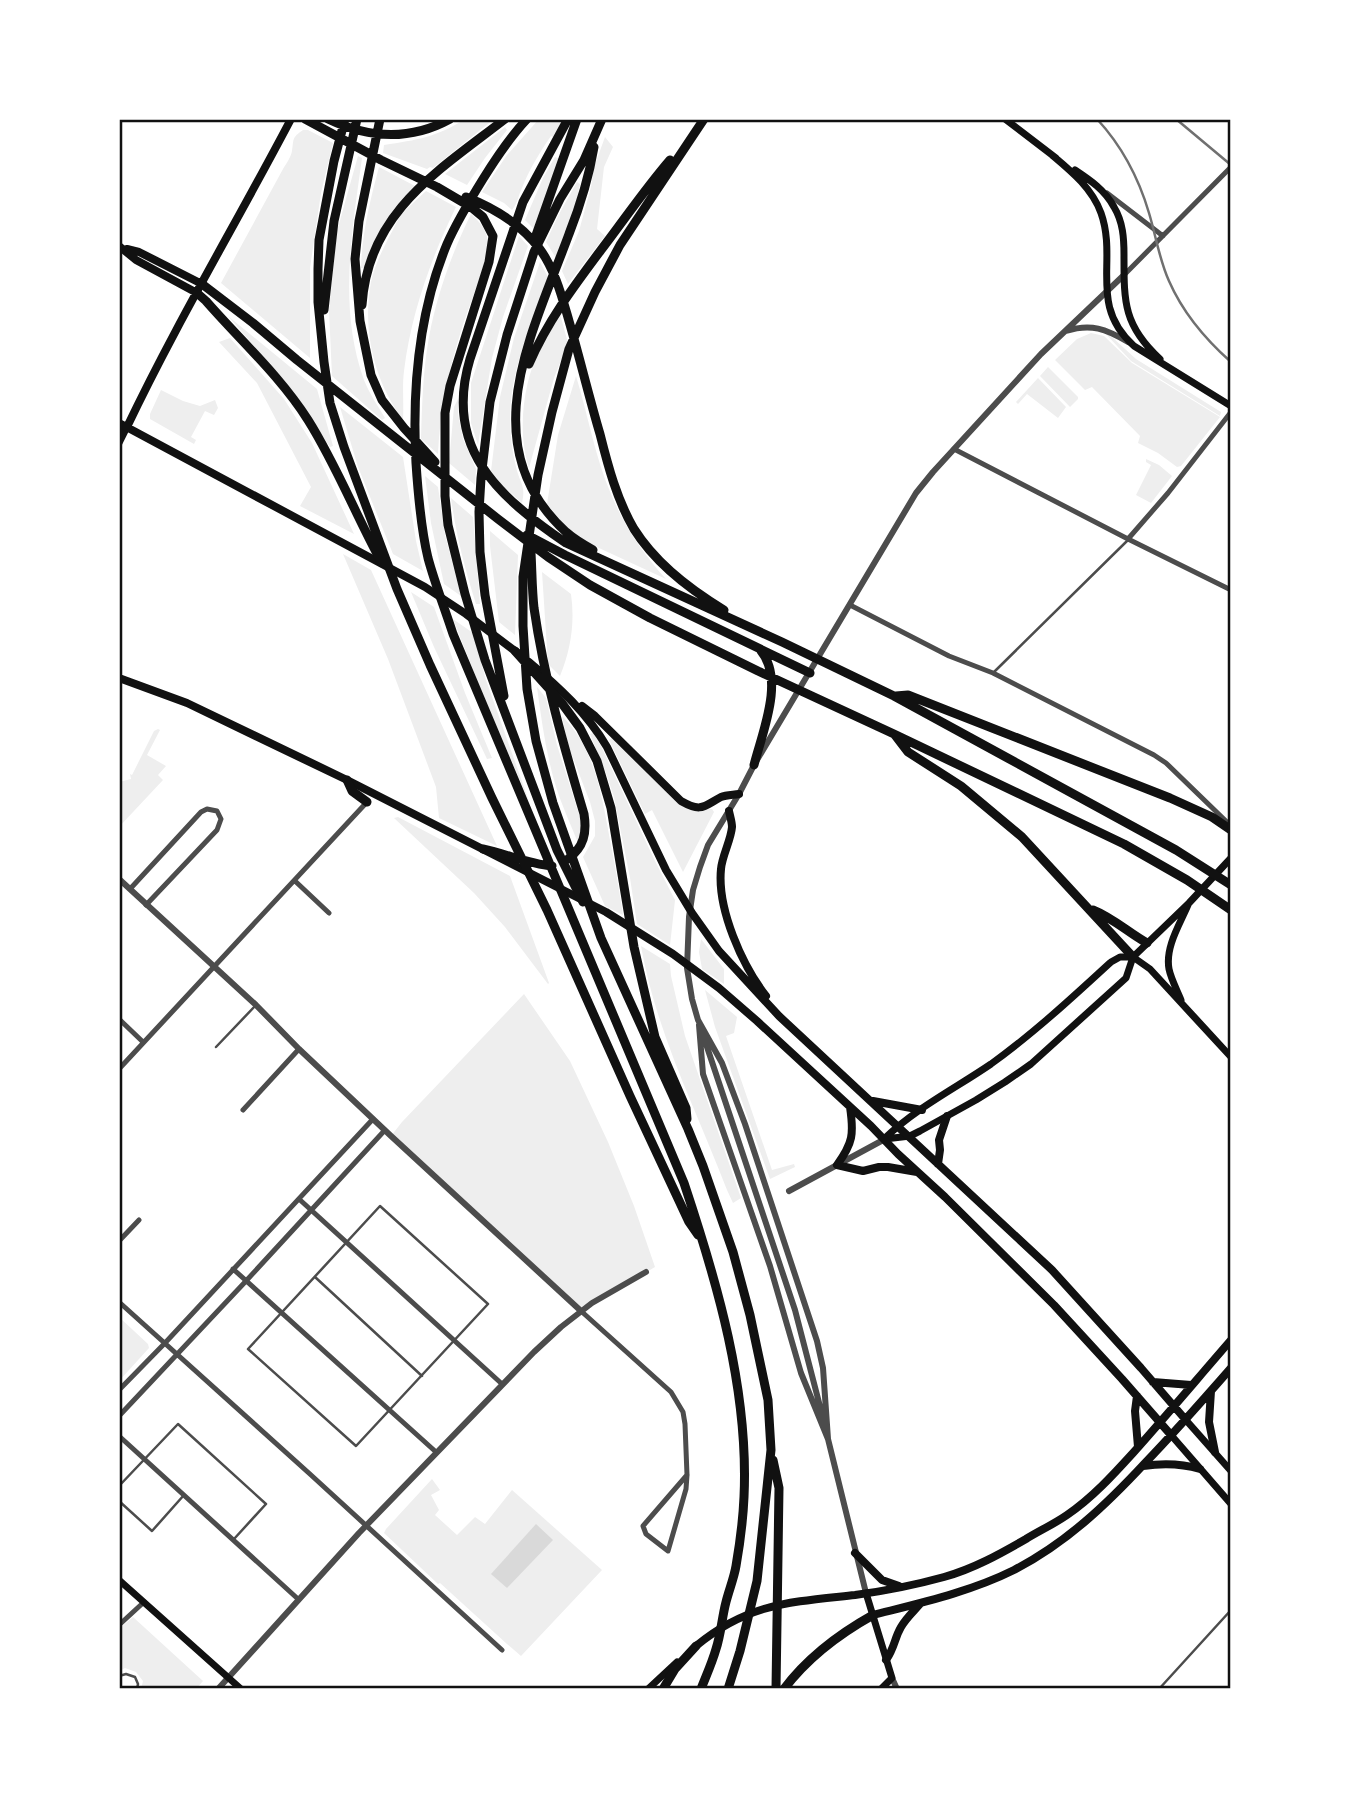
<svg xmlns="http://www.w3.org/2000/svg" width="1350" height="1808" font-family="Rubik,sans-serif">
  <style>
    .green { fill: #eee }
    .water { fill: #d9d9d9 }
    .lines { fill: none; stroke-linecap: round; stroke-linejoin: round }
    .service { stroke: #4c4c4c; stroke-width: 2.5 }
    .minor { stroke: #4c4c4c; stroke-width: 5 }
    .tertiary { stroke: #4c4c4c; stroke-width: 6 }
    .secondary { stroke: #111; stroke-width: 7 }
    .primary { stroke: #111; stroke-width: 8 }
    .motorway { stroke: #111; stroke-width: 9 }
    .rail { stroke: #707070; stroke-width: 2.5 }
    .neatline { fill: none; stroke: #111; stroke-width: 2.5 }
  </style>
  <rect width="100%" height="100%" fill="#fff"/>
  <!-- green -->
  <path class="green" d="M465,119H494L433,168L430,167L427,169L383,153L384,145C417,140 437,137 465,119Z
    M539,119H565L555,138L551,136C540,152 529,170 522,188C518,196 518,203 512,210L504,203L482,192L507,155Z
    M505,127L507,130L485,158L467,185L445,174Z
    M303,130H308L333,143L321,193L310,268V358L221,283L283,169C286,164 291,157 292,151C294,140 291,138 303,130Z
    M605,137L613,147L604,167L597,229L605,236L568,284L562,271L579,231L591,187L594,167Z
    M358,156L362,158C352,231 338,308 364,380C369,393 378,406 385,418L382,420L332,376L329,310L337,231Z
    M555,157L560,159L534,229L525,220L543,178Z
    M379,167L415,186C388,212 377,232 364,268H361C362,233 370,201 379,167Z
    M577,182L580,184L573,216L556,258L546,242L558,216Z
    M426,191L456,207C431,258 411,314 404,371C402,387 404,404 403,420C374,381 362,330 371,282C374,267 382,251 389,237C393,231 395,224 399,218C406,208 417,200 426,191Z
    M471,214C479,221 486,229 488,241C489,257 468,309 462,328C448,372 440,408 438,454L421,439C422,405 423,370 429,337C437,294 452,253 471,214Z
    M519,236L528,246L503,317L492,358L478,445L471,423V383Z
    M540,262L548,277C532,322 510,370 510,419C510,435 512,451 516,467C520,484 526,485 522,503L502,485L491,471L500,397L514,338Z
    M560,314L568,343L554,378L529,468C517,432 523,383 540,348C546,336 553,325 560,314Z
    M228,316L317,389L333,446L330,447L287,384Z
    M1091,333L1104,336L1132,363L1220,417L1181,466L1177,467L1158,453L1138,443L1140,436L1092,387L1085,390L1055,360L1077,339Z
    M1105,333L1113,338L1136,359L1221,412L1220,416L1131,361Z
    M230,338L284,399L312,443L354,534L300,506L311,487L257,383L219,342Z
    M1048,367L1078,397V399L1070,407L1040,376Z
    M576,376C588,415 595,457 611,494C624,526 643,554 666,579L586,542L567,528L547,504L558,435Z
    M1038,378L1066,407L1058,418L1027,394L1018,404L1016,402Z
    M161,390L183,401L200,406L215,400L218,408L214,415L205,411L191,437L196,440L194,444L150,419V414Z
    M458,399V414L463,439L476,469L475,485L449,463L454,407Z
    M340,407L403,457L416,541L423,571L393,554L358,467Z
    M1146,459L1159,465L1172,476L1151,503L1136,495L1151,465L1146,462Z
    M425,476L438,487L445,535L461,596L444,584L431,523Z
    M451,498L473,517L480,604H476C465,569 456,535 451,498Z
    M490,531L518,555L515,635L499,622L490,546Z
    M343,554L371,570L497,846L439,818L436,787L388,659Z
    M542,572L571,594C575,622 571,649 560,676L548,664Z
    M411,592L434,607L465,693L492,758L487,759L434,647Z
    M453,619L473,633L486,680L530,804L481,690Z
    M537,687L546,698L557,745L582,824L578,843C572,828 565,812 559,796C547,761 542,724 537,687Z
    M562,716C595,748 602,797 610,840C615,865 619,890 623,915L605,906L583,857L595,836V821L590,802L568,745Z
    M158,729L160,730L147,755L166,766L158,775L163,780L119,827V782L131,779L130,774L132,775L154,731Z
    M593,733L601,746L655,861L675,900L670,945L637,924L630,878L614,797L606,773L590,734Z
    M613,737L677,803L706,809H712L714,812L683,872L652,810L645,814L609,740Z
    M398,817L510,876L549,983L548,984L505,927L474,893L394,818Z
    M701,939L724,969V984L702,969L699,952Z
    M641,946L670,964L671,976L685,1036L741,1198L733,1203L727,1190C696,1109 656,1032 641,946Z
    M705,990L737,1017L734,1033L726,1036L772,1170L794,1164L795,1167L770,1179L715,1027Z
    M524,994L570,1061L608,1142L634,1206L655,1267L581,1311L391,1136L402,1122Z
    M119,1317L148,1344L149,1348L119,1381Z
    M432,1479L440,1490L431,1495L439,1510L435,1515L457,1535L475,1517L485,1524L512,1490L602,1570L521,1656L507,1644L440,1583L438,1584L384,1533L386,1529Z
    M133,1617L203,1681L196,1689H141L143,1681L136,1672L125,1668L119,1671V1629Z"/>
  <!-- water -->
  <path class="water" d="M536,1524L553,1540L507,1588L491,1574Z"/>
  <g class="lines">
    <!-- service -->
    <path class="service" d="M993,673L1128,540
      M216,1047L256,1005
      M380,1206L488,1304L356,1446L248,1349Z
      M315,1277L422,1376
      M119,1486L178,1424L266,1504L234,1539
      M119,1501L152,1531L184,1495
      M119,1676L126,1674L135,1677L138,1684L137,1689
      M1159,1689L1231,1610"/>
    <!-- minor -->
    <path class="minor" d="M1107,193L1163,236
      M1125,274L1231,167
      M954,449L1128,539L1231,590
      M1128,539L1168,493L1231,412
      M850,605L949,656L993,673L1154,755L1166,763L1231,826
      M295,881L329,913
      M130,889L201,812L207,809L217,811L221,819L217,830L146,905
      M119,1019L143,1042
      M119,1069L367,802
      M243,1110L299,1049
      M299,1199L502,1384
      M119,1241L139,1220
      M233,1269L436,1452
      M119,1302L311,1475L502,1650
      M581,1311L671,1392L683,1412L685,1424L687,1475L686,1489L668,1551L646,1534L643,1526L687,1475
      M119,1390L165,1343L373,1119
      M119,1416L246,1281L385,1130
      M119,1436L298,1599
      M119,1625L144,1602"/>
    <!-- tertiary -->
    <path class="tertiary" d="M1066,331C1091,323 1106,329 1128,342
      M119,879L256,1005L299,1049L391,1136L581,1311
      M699,1025L703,1074L770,1266L801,1373L828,1439L866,1593
      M703,1035L795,1310L823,1418
      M789,1191L885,1139
      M828,1439L823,1368L817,1341L745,1124L722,1063L698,1020L692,999L687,968L689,917L693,890L700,867L708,845L739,794L754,765L916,493L933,472L1041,354L1124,275
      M892,1678L897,1689
      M218,1689L359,1533L534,1352L561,1327L592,1303L646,1272"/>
    <!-- secondary -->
    <path class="secondary" d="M1005,119L1056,158
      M1052,155C1071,171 1092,188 1101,213C1118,261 1088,305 1134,346L1231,406
      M1075,170C1090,180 1105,190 1114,207C1123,222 1124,238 1124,255C1124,301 1123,325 1160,359
      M119,443L127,427
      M1133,957L1150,969L1231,1057
      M1181,1000C1177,990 1171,979 1169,969C1165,947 1180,924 1188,905
      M885,1138C916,1108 956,1088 991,1064C1034,1033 1073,997 1111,962L1120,957H1133
      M885,1139L910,1136L920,1131L976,1100L1005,1082L1031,1064L1126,978L1133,957L1189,903L1231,858
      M1185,1419L1231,1471
      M1171,1435L1231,1504
      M119,1580L241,1689
      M866,1593L892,1678L881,1689
      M648,1689L677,1662"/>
    <!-- primary -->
    <path class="primary" d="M119,246L136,260L197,293
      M127,249L139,252L202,284
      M119,423L425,587L466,614L519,654
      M127,427C177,322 237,222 291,119
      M529,662C559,687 587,713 607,747L666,870L692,913L719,951L779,1016L1052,1270L1141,1368L1185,1419
      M119,678L187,703L347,780L606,912L673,954L719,988L757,1021L871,1126L898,1154L945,1197L1054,1305L1122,1379L1171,1435
      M582,706L595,716L681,801C702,813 704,806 721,797C726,795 733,795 739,794
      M729,811C730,816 732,822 732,827C731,840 722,856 721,869C717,909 742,965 766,996
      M873,1101L922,1110
      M850,1107C854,1134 853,1143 837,1165L863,1171L879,1167H888L917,1172
      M938,1164L940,1150L939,1140L947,1116
      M1153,1382L1191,1385
      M1211,1391L1209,1422L1215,1452
      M1137,1396L1135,1411L1138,1447
      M1143,1466C1163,1463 1180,1463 1200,1469
      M855,1553L882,1580L899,1586
      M873,1615C920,1603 970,1592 1014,1570C1066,1543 1106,1505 1145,1463C1175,1432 1203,1400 1231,1368
      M696,1646C748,1603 791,1602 855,1595C885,1591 915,1585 944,1577C973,1569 1000,1554 1026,1539C1039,1531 1054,1524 1067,1515C1092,1498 1113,1475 1133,1453C1166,1416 1198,1378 1231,1340
      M886,1660C895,1647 894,1639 901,1627C906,1618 914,1611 920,1604"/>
    <!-- motorway -->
    <path class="motorway" d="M305,119L381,160L437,187L471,207L483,217L493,236L489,262L450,386L445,413V496L448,525L465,594L485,660L557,850L583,902
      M328,119C368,138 410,141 450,119
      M345,119L334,161L319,240L318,269V302L324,362L330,403L344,447L397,589L430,665L492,798L547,910L630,1096L689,1222L698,1235
      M380,119L359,221L355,259L360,321L371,375L382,400L404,428L435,462
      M527,119C510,137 496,158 483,179C470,200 457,221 447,244C418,314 412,389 416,463C418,493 421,529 428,558C435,584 445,609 453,634L684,1183C717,1282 749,1390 744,1497C743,1520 740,1543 736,1566C734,1578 729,1590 726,1602C722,1617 721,1634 716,1649C712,1663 706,1676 701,1689
      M568,119L523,202L470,359C443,449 499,497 566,543L782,642L894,696L1176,850L1231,885
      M704,119L620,245L595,292L569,349L552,412L538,475L523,577V626L527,689L536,741L553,803L601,938L688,1129L703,1166L733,1252L750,1315L768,1400L771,1450L757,1581L740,1651L728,1689
      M466,197C494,208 520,223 539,248C555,269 562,297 569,321C580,359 589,397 600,434C608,466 617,500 634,529C656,564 689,589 724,610
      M535,238L577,119
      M202,284L253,323L297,360L498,519L548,557L590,585L650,618L758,671L894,734L1124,844L1187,880L1231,910
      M197,293L206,301C240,340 280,376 308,420C337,466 356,516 382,563
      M362,305C368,212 438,171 505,119
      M324,310L334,221L357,119
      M529,364C547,322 574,286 601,250C624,220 645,189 670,160
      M527,535L565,555L810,673
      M593,550C584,545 574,539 566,532C471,445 533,332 569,234C580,206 589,177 594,147
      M531,553C532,571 532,590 534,608C544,678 564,747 584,814C587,833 584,847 568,859
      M515,651L561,702L580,728L597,761L611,808L634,947L655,1037L686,1108L687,1119
      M504,696L485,595L480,552L479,512L481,478L490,402L507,335L534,252L560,199L584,160L602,119
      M896,696L908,695L1170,798L1212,817L1231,830
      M895,735L908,752L961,786L1022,837L1133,957
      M754,765C762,733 785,680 761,651
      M347,780L352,791L367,802
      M483,849C507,854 528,864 552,866
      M1093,910C1113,918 1129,933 1147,943
      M773,1460L779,1488L776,1689
      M663,1689L675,1669L696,1646
      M784,1689C808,1657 839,1634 873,1615"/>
    <!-- rail -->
    <path class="rail" d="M1097,119C1121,145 1139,179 1149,213C1156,236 1159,259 1169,281C1183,313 1205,339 1231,362
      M1176,119L1231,165"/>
  </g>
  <!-- border -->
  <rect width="1350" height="1808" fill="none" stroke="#ffffff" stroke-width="242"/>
  <rect x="121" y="121" width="1108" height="1566" class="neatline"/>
</svg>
